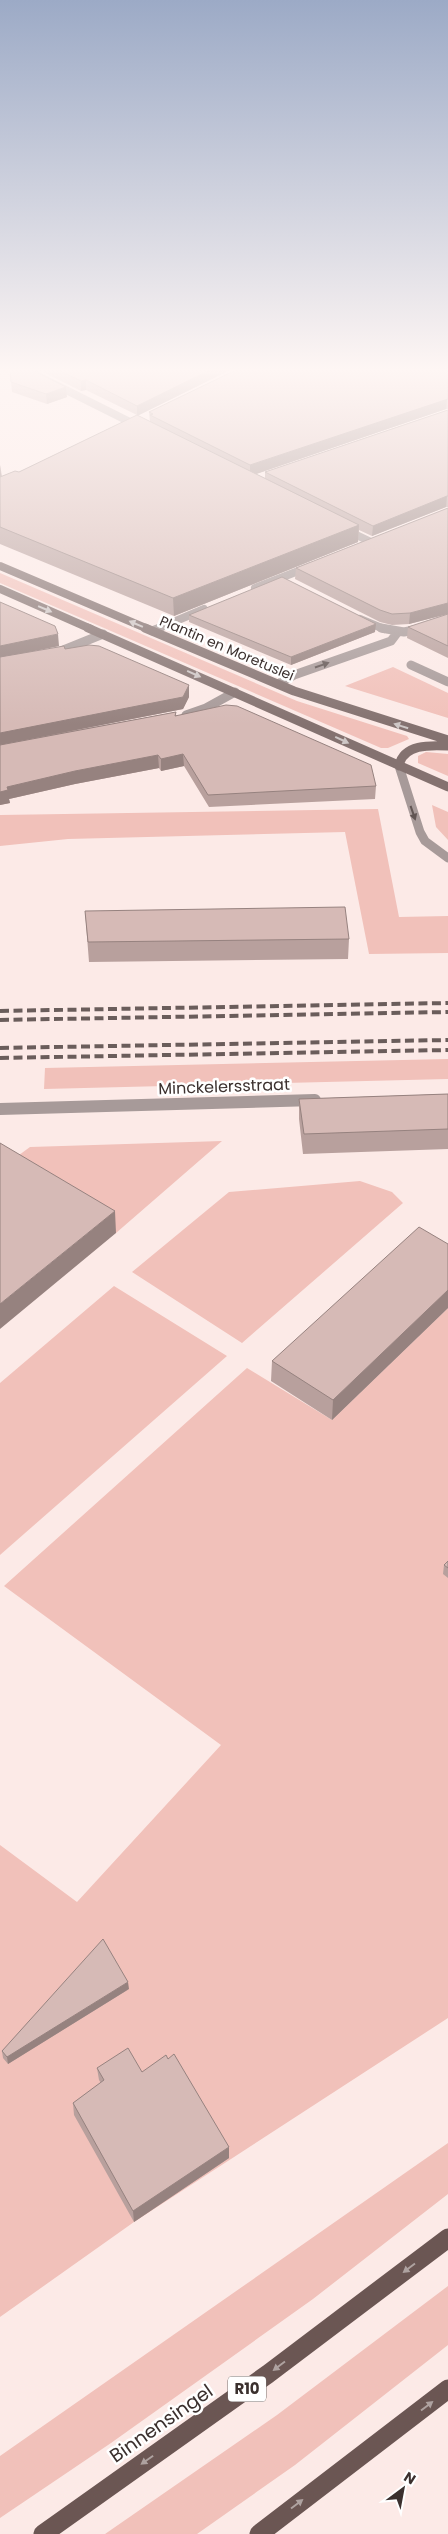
<svg xmlns="http://www.w3.org/2000/svg" width="448" height="2534" font-family="Poppins,sans-serif">
  <style>
    .green { fill: #f1c1ba }
    .lines { fill: none; stroke-linecap: round; stroke-linejoin: round }
    .street-far2 { stroke: #a79a99; stroke-width: 8 }
    .street-far1 { stroke: #a79a99; stroke-width: 9 }
    .street { stroke: #a79a99; stroke-width: 12 }
    .secondary-far1 { stroke: #847270; stroke-width: 8 }
    .secondary { stroke: #847270; stroke-width: 9 }
    .primary { stroke: #6b5653; stroke-width: 19 }
    .rail { stroke: #6a5d5b; stroke-width: 4; stroke-dasharray: 9 4.5; stroke-linecap: butt }
    .wall { fill: #b8a09d }
    .shaded-wall { fill: #96827f }
    .building { fill: #d6bab6; stroke: #96827f }
    .oneway { fill: #cec7c6 }
    .oneway2 { fill: #615553 }
    .oneway3 { fill: #aea2a0 }
    .labels { text-anchor: middle; stroke-width: 5; stroke-linejoin: round; paint-order: stroke }
    .far-street-label { font-size: 14px; fill: #3b302e; stroke: #fff }
    .shield { fill: #fff; stroke: #766e6d; stroke-width: 1 }
    .shield-label { font-size: 15px; font-weight: bold; fill: #3b302e }
    .street-label { font-size: 16px; fill: #3b302e; stroke: #fff }
    .near-street-label { font-size: 19px; fill: #3b302e; stroke: #fff }
  </style>
  <rect width="100%" height="100%" fill="#fceae7"/>
  <!-- green -->
  <path class="green" d="M0,573L297,701L407,736L409,739L388,748H381L0,583Z
    M393,667L448,693V718L345,686Z
    M426,752L448,754V776L418,763V756Z
    M432,805L448,812V840L436,827Z
    M378,809L399,917L448,916V953L369,954L345,832L68,839L0,846V815Z
    M448,1059V1079L44,1089L45,1068Z
    M222,1141L116,1233L4,1166L30,1147Z
    M360,1181L392,1192L403,1203L242,1343L132,1272L229,1192Z
    M114,1286L227,1356L0,1555V1383Z
    M448,1308V2018L134,2222L0,2317V1845L77,1902L221,1745L4,1586L247,1368L332,1420Z
    M448,2143V2194L313,2299L111,2443L0,2518V2456Z
    M448,2286V2345L295,2465L197,2534H105L277,2415Z"/>
  <g class="lines">
    <!-- street-far2 -->
    <path class="street-far2" d="M26,370L140,427
      M344,529L371,542
      M255,588L311,566
      M360,619L384,629
      M157,629L204,609
      M418,629L448,619"/>
    <!-- street-far1 -->
    <path class="street-far1" d="M381,628L404,632L423,628
      M152,631L160,628
      M56,653L103,634
      M411,665L448,682
      M278,684L294,675L391,641L397,633
      M186,715L206,708L235,692
      M399,766L420,832L425,841L448,858"/>
    <!-- street -->
    <path class="street" d="M0,1109L315,1100"/>
    <!-- secondary-far1 -->
    <path class="secondary-far1" d="M0,566L148,629
      M0,589L91,629"/>
    <!-- secondary -->
    <path class="secondary" d="M88,628L448,787
      M145,628L294,691L448,740
      M399,766C403,744 430,745 448,746"/>
    <!-- primary -->
    <path class="primary" d="M43,2534L268,2374L448,2238
      M259,2534L448,2389"/>
    <!-- rail -->
    <path class="rail" d="M0,1011L448,1003
      M0,1020L448,1012
      M0,1048L448,1040
      M0,1058L448,1050"/>
  </g>
  <!-- wall -->
  <path class="wall" d="M10,370L67,397L47,404L12,392Z
    M39,370H230L137,416L150,422L149,412L448,370V409H446L256,474L265,478V472L448,410V507H446L372,536L359,530L358,542L174,616L0,544V465L2,476L19,472L137,415L86,390L81,391Z
    M448,508V658L407,638L408,627L447,614L409,624L392,625L380,622L295,579L296,568Z
    M0,602L59,646L24,653L65,649L189,697L183,709L61,733L176,712V715L376,786L375,799L209,807L184,766L161,771L159,768L75,784L9,799L10,803L0,805Z
    M189,615L375,632L291,665L189,622Z
    M85,911L349,939L348,959L89,962Z
    M448,1094V1149L303,1154L299,1119V1099Z
    M448,1244V1308L332,1420L271,1381L272,1361Z
    M448,1561V1578L443,1574L444,1565Z
    M129,1989L8,2064L3,2058L2,2051Z
    M97,2068L142,2072L229,2158L134,2222L74,2115L73,2103L101,2083L99,2080Z"/>
  <!-- shaded-wall -->
  <path class="shaded-wall" d="M210,370H230L137,416V406Z
    M86,380V390L81,391V381Z
    M66,387L67,397L47,404L46,394Z
    M447,399L446,409L250,476V465Z
    M0,465L2,482L0,483Z
    M447,496L446,507L372,536L373,526Z
    M359,525L358,542L174,616L173,598Z
    M448,603V614L409,624L410,613Z
    M376,624L375,632L291,665V657Z
    M58,634L59,646L0,658V646Z
    M189,685V697L183,709L0,745V733Z
    M183,754L184,766L161,771V759Z
    M158,755L159,768L75,784L9,799L10,803L0,805V792L7,787L75,771Z
    M115,1211L116,1233L0,1329V1304Z
    M448,1290V1308L332,1420L333,1400Z
    M128,1982L129,1989L8,2064L7,2057Z
    M229,2147V2158L134,2222L133,2211Z"/>
  <!-- building -->
  <path class="building" d="M10,370H32L66,387L46,394L11,382Z
    M58,370H210L137,406L86,380L81,381Z
    M236,370H448V399L250,465L150,415L153,414L149,412Z
    M448,410V496H447L373,526L265,472Z
    M137,415L359,525L173,598L0,527V477L15,471L19,472Z
    M448,508V603L410,613L392,614L380,610L296,568Z
    M282,577L376,624L291,657L189,615Z
    M0,602L55,626L58,634L0,646Z
    M448,614V646L408,627Z
    M89,645L99,646L189,685L183,697L0,733V657L64,646L65,649Z
    M226,705L237,706L371,765L376,786L208,795L183,754L161,759L158,755L75,771L7,787L8,790L0,792V745L176,712L175,716Z
    M345,907L349,939L88,942L85,911Z
    M448,1094V1129L304,1134L299,1099Z
    M0,1143L115,1211L0,1304Z
    M419,1227L448,1244V1290L333,1400L272,1361Z
    M448,1561V1568L444,1565Z
    M103,1939L128,1982L7,2057L2,2051Z
    M128,2048L142,2072L166,2055L168,2059L174,2054L229,2147L133,2211L73,2103L104,2080L97,2068Z"/>
  <!-- one-way arrows -->
  <defs><path id="oneway-solid" d="M-6-.8H1V-3.2L6.5 0L1 3.2V.8H-6Z" transform="scale(1.25)"/></defs>
  <g class="oneway">
    <use href="#oneway-solid" transform="translate(45 609) rotate(23)"/>
    <use href="#oneway-solid" transform="translate(136 624) rotate(-157)"/>
    <use href="#oneway-solid" transform="translate(194 674) rotate(24)"/>
    <use href="#oneway-solid" transform="translate(401 726) rotate(-163)"/>
    <use href="#oneway-solid" transform="translate(342 740) rotate(25)"/>
  </g>
  <g class="oneway2">
    <use href="#oneway-solid" transform="translate(322 665) rotate(-19)"/>
    <use href="#oneway-solid" transform="translate(413 813) rotate(71)"/>
  </g>
  <g class="oneway3">
    <use href="#oneway-solid" transform="translate(409 2268) rotate(143)"/>
    <use href="#oneway-solid" transform="translate(279 2366) rotate(143)"/>
    <use href="#oneway-solid" transform="translate(427 2406) rotate(-37)"/>
    <use href="#oneway-solid" transform="translate(147 2460) rotate(145)"/>
    <use href="#oneway-solid" transform="translate(297 2504) rotate(-37)"/>
  </g>
  <!-- sky -->
  <linearGradient id="sky" x2="0" y2="1"><stop stop-color="#9caac6"/><stop offset="0.51" stop-color="#fef6f4"/><stop offset="1" stop-color="#fef6f4" stop-opacity="0"/></linearGradient>
  <rect width="448" height="725" fill="url(#sky)"/>
  <g class="labels">
    <!-- far-street labels -->
    <g class="far-street-label">
      <text transform="translate(227 648) rotate(23)" y="5">Plantin en Moretuslei</text>
    </g>
    <!-- shield labels -->
    <rect class="shield" x="228" y="2376.5" width="38" height="25" rx="4"/>
    <g class="shield-label">
      <text x="247" y="2394">R10</text>
    </g>
    <!-- street labels -->
    <g class="street-label">
      <text transform="translate(224 1086) rotate(-2)" y="6">Minckelersstraat</text>
    </g>
    <!-- near-street labels -->
    <g class="near-street-label">
      <text transform="translate(161 2423) rotate(-35)" y="7">Binnensingel</text>
    </g>
  </g>
  <!-- north arrow -->
  <g transform="translate(403 2489) rotate(32)" stroke="#ffffff" stroke-width="4" paint-order="stroke">
  <path d="M0-4L9 19L0 12L-9 19Z" fill="#3b302e"/>
  <text y="-8" font-size="14" font-weight="bold" text-anchor="middle" fill="#3b302e">N</text>
  </g>
</svg>
